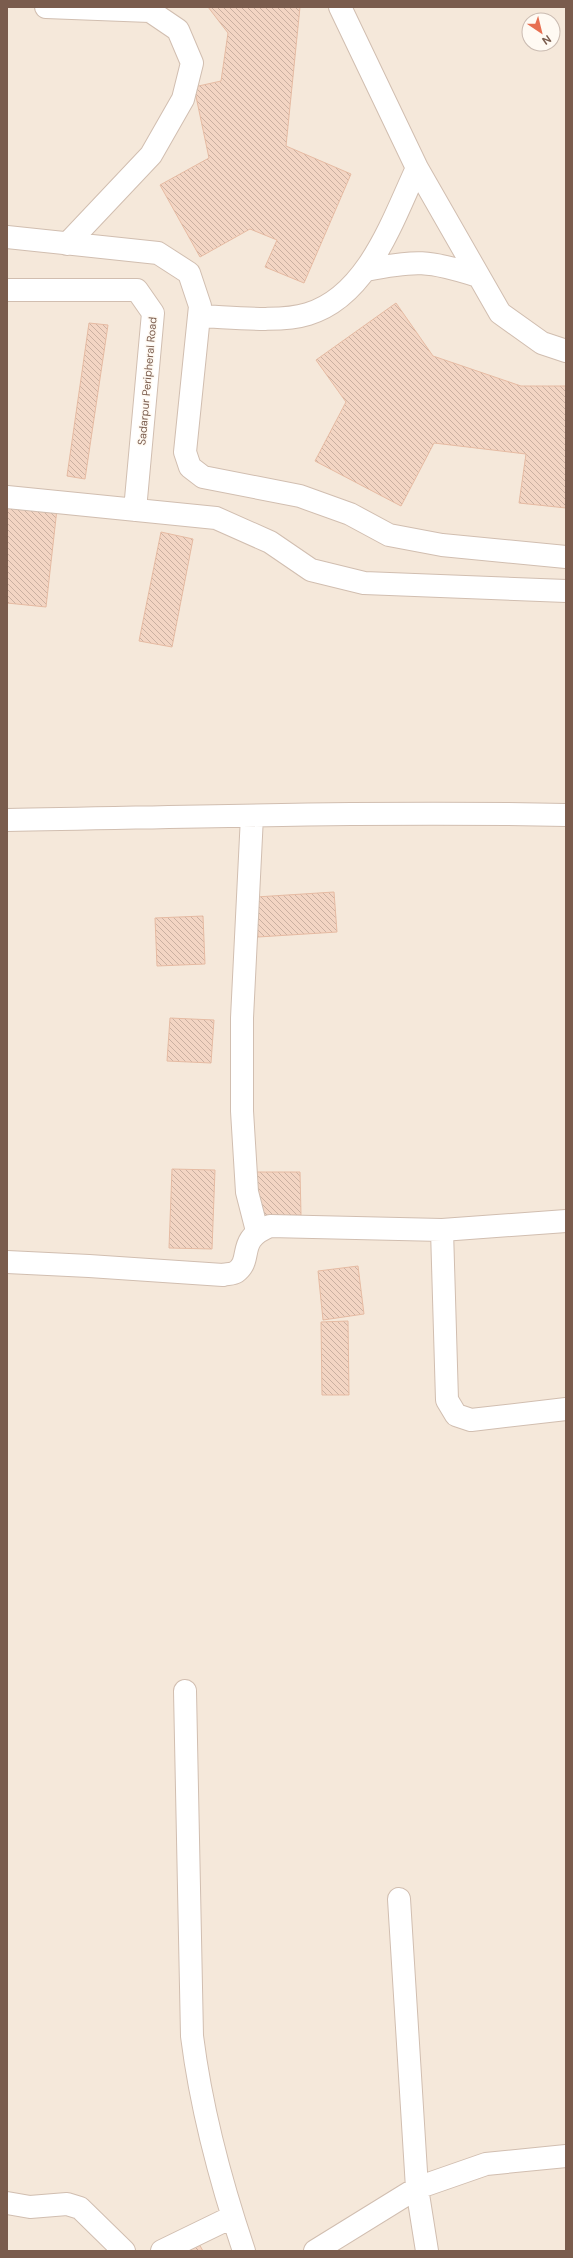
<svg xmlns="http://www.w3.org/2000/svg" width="573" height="2258" font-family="'DM Sans',sans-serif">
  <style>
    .residential { fill: #f5e8da; fill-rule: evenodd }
    .building { fill: url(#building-back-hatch); stroke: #e6bba3 }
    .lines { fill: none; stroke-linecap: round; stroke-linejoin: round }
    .minor-casing { stroke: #d1beb0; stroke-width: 24 }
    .minor { stroke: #fff; stroke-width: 22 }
    .labels { text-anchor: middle; stroke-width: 3; stroke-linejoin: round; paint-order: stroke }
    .street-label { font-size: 11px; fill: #7a5c4d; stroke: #fffaf3 }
  </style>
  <defs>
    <pattern id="building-back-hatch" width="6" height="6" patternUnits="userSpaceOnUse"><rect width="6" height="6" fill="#f3d5c3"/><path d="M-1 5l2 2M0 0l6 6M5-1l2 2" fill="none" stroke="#cab0a1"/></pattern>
  </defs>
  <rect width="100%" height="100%" fill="#fdf6ec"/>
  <!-- residential -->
  <path class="residential" d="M7,7H566V2251H7ZM529,20H553V44H529Z"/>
  <!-- building -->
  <path class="building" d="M208,7H300L286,146L351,174L304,283L265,267L277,240L250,229L200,257L160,185L209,158L194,87L221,81L228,33Z
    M396,303L433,356L521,386H566V508L519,503L526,454L434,443L401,506L315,461L346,402L316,360Z
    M89,323L108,325L85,479L67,476Z
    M7,504L57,509L46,607L7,603Z
    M161,532L193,539L172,647L139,641Z
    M334,892L337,932L258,937L256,897Z
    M203,916L205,964L157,966L155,918Z
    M170,1018L214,1020L211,1063L167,1061Z
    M172,1169L215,1170L212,1249L169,1248Z
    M256,1172H300L301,1215L256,1216Z
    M358,1266L364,1314L323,1320L318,1271Z
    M348,1321L349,1395H322L321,1322Z
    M199,2244L203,2251H184Z"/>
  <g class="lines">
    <!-- minor casing -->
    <g class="minor-casing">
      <path id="minor" d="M46,7L150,11L178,30L192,63L183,99L151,155L67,244
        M340,7L417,168L500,313L542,343L566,351
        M7,237L158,253L189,273L200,306L185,452L190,467L203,477L300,496L350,514L389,535L442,545L566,557
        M366,270C415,260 429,260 478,276
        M7,290H137L153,313L135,510
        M199,316C230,317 280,323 308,314C368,296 393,219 417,168
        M7,497L216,518L270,542L311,570L364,583L566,591
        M252,816L242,1018V1111L247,1192L257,1231
        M7,820C193,817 380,811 566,815
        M442,1230L447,1400L456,1415L471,1420L566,1409
        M7,1262L89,1266L223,1275C227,1274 233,1274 236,1272C254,1259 235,1240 270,1226L442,1230L566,1221
        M185,1691L192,2036C201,2107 221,2183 244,2251
        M399,1899L417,2188L427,2251
        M7,2203L30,2207L67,2204L80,2208L124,2251
        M162,2251L232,2217
        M315,2251L417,2188L486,2164L566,2156"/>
    </g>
    <!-- minor -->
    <use href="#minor" class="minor"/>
  </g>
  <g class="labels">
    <!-- street labels -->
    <g class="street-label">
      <text transform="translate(147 381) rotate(-85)" y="4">Sadarpur Peripheral Road</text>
    </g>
  </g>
  <!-- border -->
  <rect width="573" height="2258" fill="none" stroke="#7a5c4d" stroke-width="16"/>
  <!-- north arrow -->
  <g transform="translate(541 32) rotate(145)"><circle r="19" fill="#fffaf3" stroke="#cabbb1"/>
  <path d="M0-3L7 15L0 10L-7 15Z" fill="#e76f51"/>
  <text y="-6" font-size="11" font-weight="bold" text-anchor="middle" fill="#7a5c4d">N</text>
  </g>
</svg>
